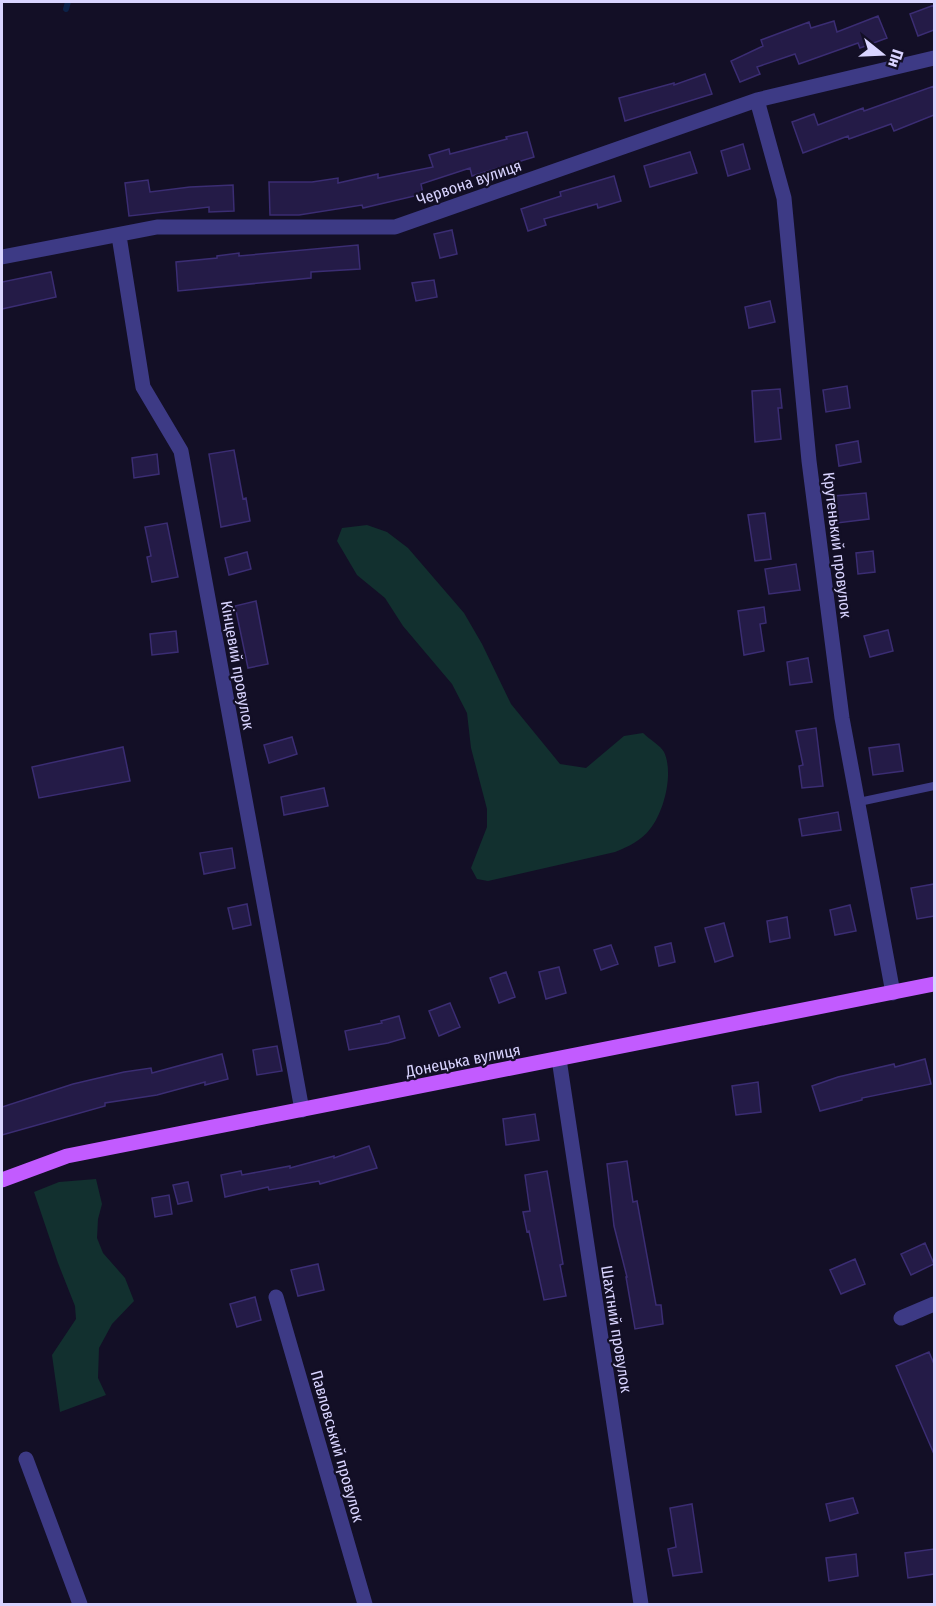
<svg xmlns="http://www.w3.org/2000/svg" width="936" height="1606" font-family="'Fira Sans Condensed',sans-serif">
  <style>
    .green { fill: #12302f }
    .lines { fill: none; stroke-linecap: round; stroke-linejoin: round }
    .stream { stroke: #0c2248; stroke-width: 6 }
    .building { fill: #241b47; stroke: #3b2d73; stroke-width: 1.5 }
    .service { stroke: #3d3a85; stroke-width: 8 }
    .minor { stroke: #3d3a85; stroke-width: 15 }
    .primary { stroke: #c25bff; stroke-width: 15 }
    .labels { text-anchor: middle; stroke-width: 4.5; stroke-linejoin: round; paint-order: stroke }
    .street-label { font-size: 16px; fill: #d9d4ff; stroke: #130f26 }
  </style>
  <rect width="100%" height="100%" fill="#130f26"/>
  <!-- green -->
  <path class="green" d="M367,525L387,532L408,548L464,613L482,644L511,704L560,764L586,768L624,736L643,733C649,739 661,746 664,752C674,773 664,812 650,829C642,840 628,847 615,852L488,881L477,879L471,868L487,827V809L471,748L467,713L452,684L403,626L385,598L357,575L337,541L342,528Z
    M96,1179L102,1204L98,1219L97,1238L103,1253L125,1278L134,1301L112,1324L99,1348L98,1378L106,1395L60,1412L52,1355L76,1319L75,1306L58,1263L34,1192L59,1182Z"/>
  <g class="lines">
    <!-- stream -->
    <path class="stream" d="M66,9L68,2"/>
  </g>
  <!-- building -->
  <path class="building" d="M934,5V30L918,36L910,14Z
    M878,16L887,38L860,48L858,43L799,64L795,54L757,67L760,74L740,82L731,61L763,46L761,40L809,22L811,28L834,21L837,32Z
    M705,74L712,94L625,121L619,98L674,83V85Z
    M934,86V115L894,131L891,124L849,139L848,136L803,153L792,122L814,114L818,125L863,108L864,111Z
    M527,132L534,157L472,176L470,168L421,184L423,194L363,208L362,205L299,215H270L269,182H312L338,178V183L378,174V178L433,167L429,155L449,149L450,154L507,139L506,137Z
    M743,144L750,169L728,176L721,151Z
    M690,152L697,173L650,187L644,166Z
    M614,176L621,201L598,208L597,204L544,219L546,225L528,231L521,209L561,196L560,192Z
    M148,180L150,192L190,187L233,185L234,211L209,212V207L129,216L125,183Z
    M452,230L457,254L440,258L434,234Z
    M358,245L360,269L311,272V278L178,291L176,262L217,258V256L239,253V256Z
    M51,272L56,297L2,309V282Z
    M434,280L437,297L416,301L412,283Z
    M770,301L775,322L749,328L745,307Z
    M847,386L850,408L826,412L823,390Z
    M780,389L782,408H778L781,439L755,442L752,391Z
    M858,441L861,462L839,466L836,445Z
    M234,450L243,499L246,498L250,521L221,527L209,454Z
    M157,454L159,474L134,478L132,458Z
    M866,493L869,519L837,523L834,496Z
    M765,513L771,559L755,561L748,515Z
    M167,523L178,577L152,582L147,557L151,556L145,527Z
    M873,551L875,572L858,574L856,553Z
    M247,552L251,569L229,575L225,558Z
    M796,564L800,590L769,594L765,569Z
    M256,601L268,664L248,668L235,606Z
    M764,607L766,623L760,624L764,651L744,655L738,611Z
    M888,630L893,651L870,657L864,636Z
    M176,631L178,652L152,655L150,634Z
    M808,658L812,682L790,685L787,662Z
    M816,728L823,786L802,788L799,766L803,765L796,731Z
    M292,737L297,754L269,763L264,745Z
    M899,744L903,771L873,775L869,748Z
    M123,747L130,781L39,798L32,767Z
    M324,788L328,806L284,815L281,797Z
    M838,812L841,830L802,836L799,819Z
    M232,848L235,868L204,874L200,853Z
    M934,884V916L917,919L911,888Z
    M247,904L251,925L233,929L228,908Z
    M850,905L856,931L835,935L830,910Z
    M787,917L790,938L770,942L767,921Z
    M724,923L733,956L715,962L705,928Z
    M671,943L675,962L659,966L655,947Z
    M611,945L618,964L601,970L594,950Z
    M559,967L566,993L546,999L539,972Z
    M506,972L515,997L499,1003L490,978Z
    M450,1003L460,1027L439,1036L429,1011Z
    M399,1016L405,1038L388,1043L349,1050L345,1031L382,1023L381,1021Z
    M277,1046L282,1071L257,1075L253,1050Z
    M222,1054L228,1079L205,1085V1082L157,1095L105,1103V1106L2,1135V1107L73,1084L124,1072L151,1068L152,1073Z
    M925,1059L931,1084L862,1098V1100L820,1111L812,1086L838,1077L894,1064L895,1067Z
    M758,1082L761,1112L736,1115L732,1086Z
    M535,1114L539,1140L506,1145L503,1119Z
    M369,1146L377,1168L320,1184L319,1181L269,1190L268,1187L225,1197L221,1175L241,1171L242,1175L290,1166V1168L334,1156V1158Z
    M627,1161L633,1202L637,1201L656,1305H661L663,1324L635,1329L626,1277H627L614,1226L607,1164Z
    M547,1171L563,1264L560,1265L566,1296L544,1300L529,1231L527,1232L523,1212L530,1211L525,1175Z
    M188,1182L192,1201L178,1204L173,1185Z
    M169,1195L172,1214L155,1217L152,1198Z
    M925,1243L934,1264L911,1275L901,1254Z
    M855,1259L865,1284L841,1294L830,1270Z
    M318,1264L324,1290L298,1296L291,1270Z
    M255,1297L261,1320L237,1327L230,1304Z
    M929,1352L934,1364V1454L896,1366Z
    M853,1498L858,1513L830,1521L826,1504Z
    M692,1504L702,1572L673,1576L668,1549L676,1547L670,1508Z
    M934,1549V1574L908,1578L905,1553Z
    M856,1554L858,1576L829,1581L826,1558Z"/>
  <g class="lines">
    <!-- service -->
    <path class="service" d="M859,802L934,786"/>
    <!-- minor -->
    <path class="minor" d="M757,100L784,198L809,461L842,718L893,993
      M119,236L143,387L181,451L302,1110
      M2,257L157,227H395L757,100L934,58
      M559,1059L641,1604
      M276,1297L365,1604
      M901,1318L934,1304
      M26,1459L80,1604"/>
    <!-- primary -->
    <path class="primary" d="M2,1180L67,1156L934,984"/>
  </g>
  <g class="labels">
    <!-- street labels -->
    <g class="street-label">
      <text transform="translate(469 182) rotate(-19)" y="6">Червона вулиця</text>
      <text transform="translate(838 545) rotate(83)" y="6">Крутенький провулок</text>
      <text transform="translate(238 665) rotate(80)" y="6">Кінцевий провулок</text>
      <text transform="translate(463 1060) rotate(-11)" y="6">Донецька вулиця</text>
      <text transform="translate(617 1329) rotate(81)" y="6">Шахтний провулок</text>
      <text transform="translate(338 1446) rotate(74)" y="6">Павловський провулок</text>
    </g>
  </g>
  <!-- border -->
  <rect width="936" height="1606" fill="none" stroke="#d9d4ff" stroke-width="6"/>
  <!-- north arrow -->
  <g transform="translate(882 54) rotate(108)" stroke="#130f26" stroke-width="4.5" paint-order="stroke">
  <path d="M0-4.5L10 22L0 15L-10 22Z" fill="#d9d4ff"/>
  <text y="-9" font-size="16" font-weight="bold" text-anchor="middle" fill="#d9d4ff">Пн</text>
  </g>
</svg>
